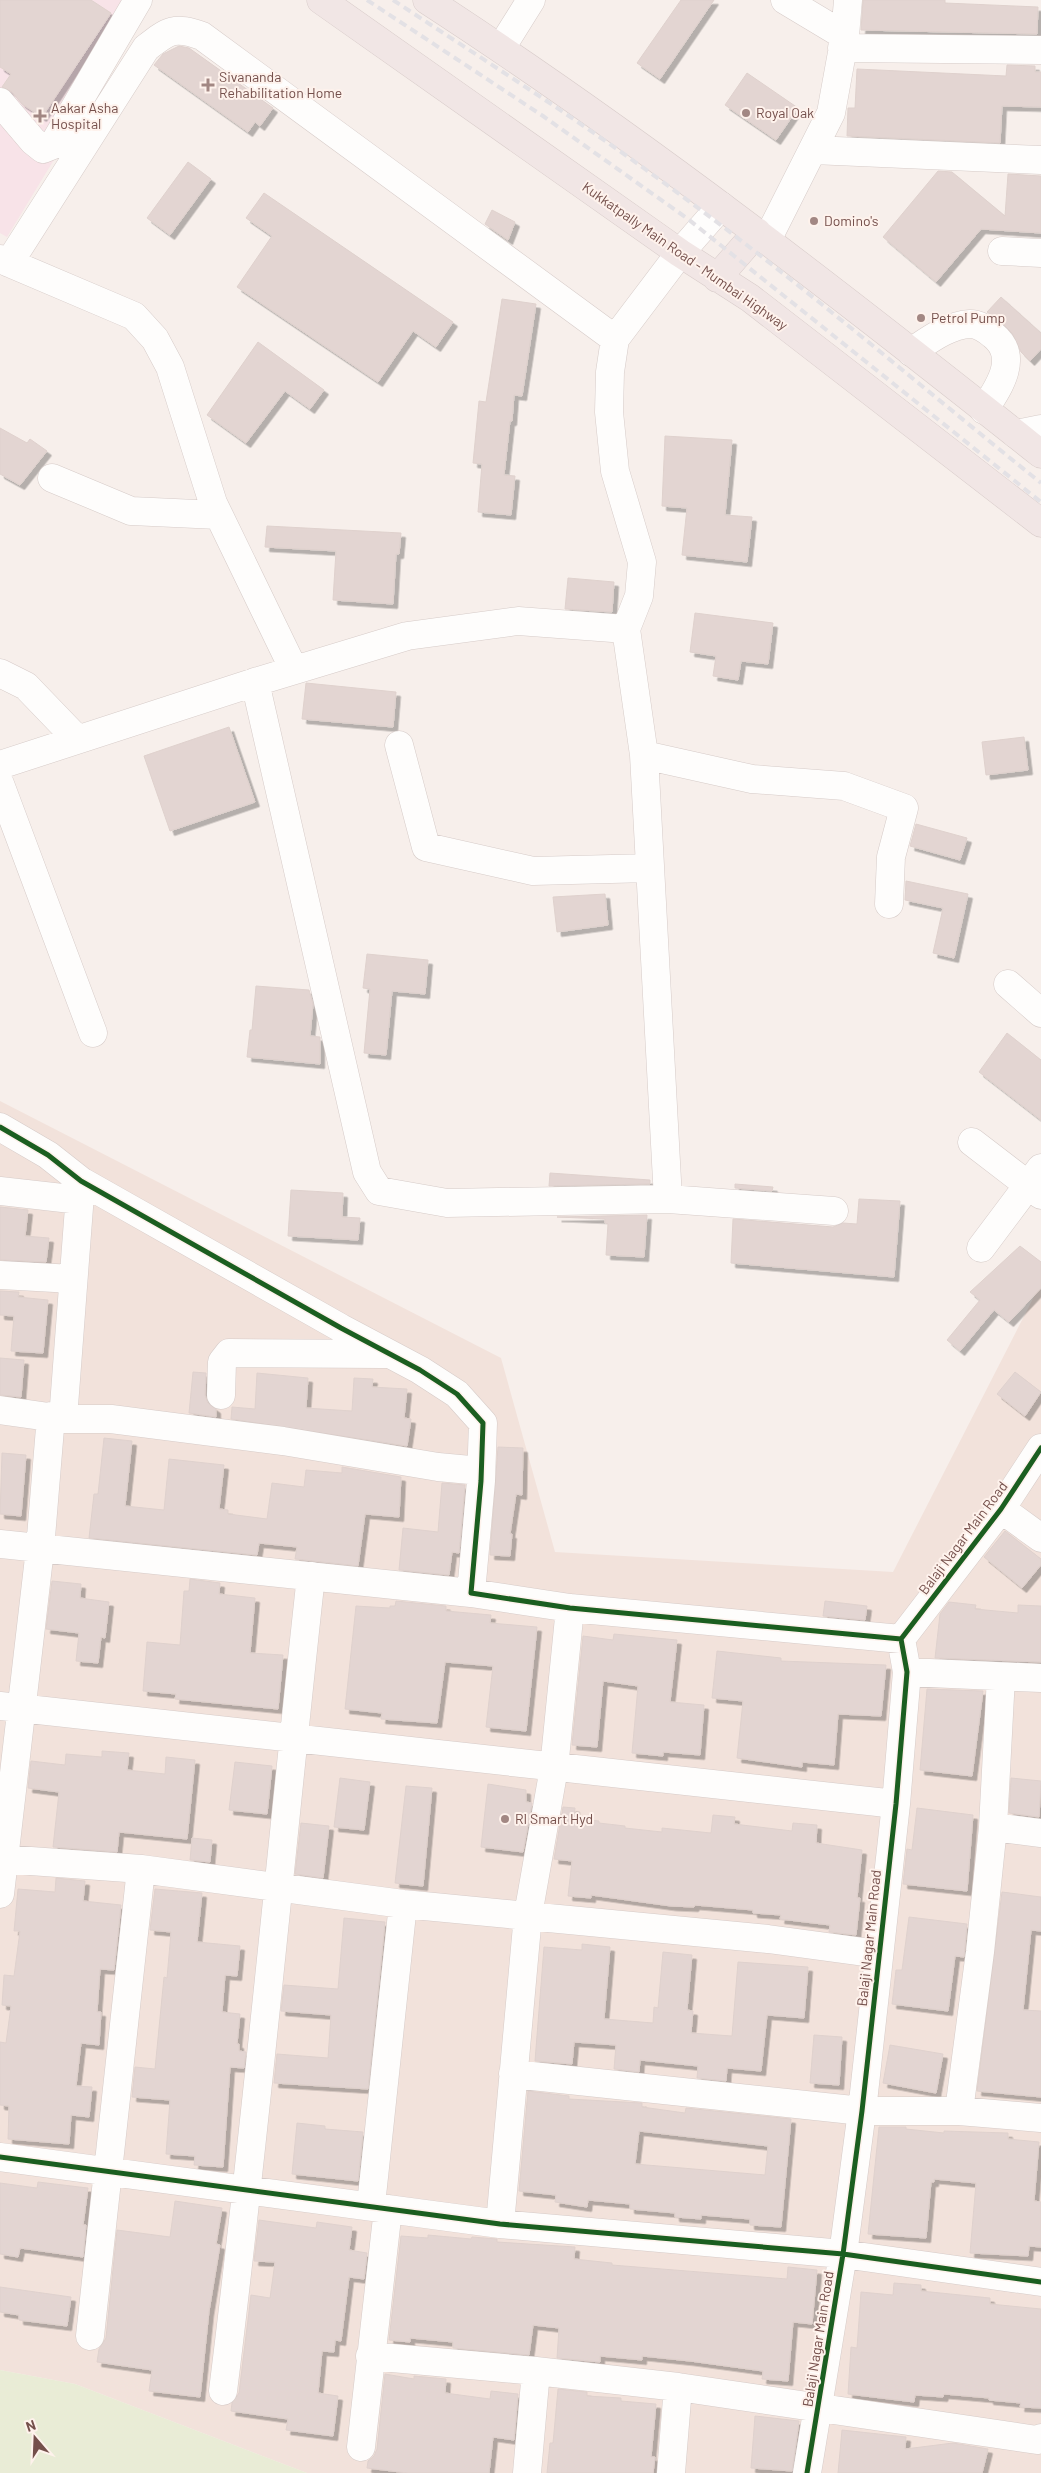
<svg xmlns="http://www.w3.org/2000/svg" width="1041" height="2473" font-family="Barlow,sans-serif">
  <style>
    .residential { fill: #f2e2db }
    .medical { fill: #f8e3e8 }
    .green { fill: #e9ecd6 }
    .building { fill: #e3d5d2; stroke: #dfd1cd; fill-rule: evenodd; filter: url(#shadow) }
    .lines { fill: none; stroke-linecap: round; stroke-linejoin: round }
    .minor-casing { stroke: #d6cbc8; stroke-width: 29 }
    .highway-casing { stroke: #d8ccca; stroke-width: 29 }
    .minor { stroke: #fefdfc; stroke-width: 28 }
    .highway { stroke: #f1e6e5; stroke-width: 28 }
    .rail { stroke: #e3e1e5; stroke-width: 4; stroke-dasharray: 8 5; stroke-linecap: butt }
    .cycleway-casing { stroke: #fef2ec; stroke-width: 8 }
    .cycleway { stroke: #1b5e20; stroke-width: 5 }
    .poi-dot { fill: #a28783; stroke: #fef2ec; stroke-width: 2 }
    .labels { text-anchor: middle; stroke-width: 4; stroke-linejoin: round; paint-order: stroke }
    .poi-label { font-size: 14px; fill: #744f4b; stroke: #fef2ec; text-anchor: start }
    .street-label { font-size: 14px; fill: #744f4b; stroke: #fef2ec }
  </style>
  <defs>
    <filter id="shadow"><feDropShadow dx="4.5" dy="4.5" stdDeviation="0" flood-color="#0004"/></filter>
  </defs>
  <rect width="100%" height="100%" fill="#f7efeb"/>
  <!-- residential -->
  <path class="residential" d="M0,1101L501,1358L555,1552L893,1572L1041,1283V2473H307L75,2384L0,2370Z"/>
  <!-- medical -->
  <path class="medical" d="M0,0H151L7,237L0,233Z"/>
  <!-- green -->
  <path class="green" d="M0,2370L75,2384L307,2473H0Z"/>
  <!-- building -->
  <path class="building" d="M0,0H91L111,13L42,117L22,104L12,92L2,87L11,74L0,67Z
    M681,0H714L660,79L637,63Z
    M863,0H945V3L1038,7L1037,34L861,30Z
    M179,46L189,48L273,108L260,126L255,122L248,132L154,65L163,54Z
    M1007,65L1035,66V72H1041V107L1002,106L1000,143L847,136L848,108H855L857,69L1006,76Z
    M747,73L798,108L776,140L725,105Z
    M188,162L211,179L170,235L147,218Z
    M938,171L952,172L1005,216L1008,174L1041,176V233L981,229L936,282L883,237Z
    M264,193L453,322L436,347L413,331L378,382L237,287L272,236L246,218Z
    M492,210L515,222L508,240L485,224Z
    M1001,297L1041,333V349L1030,361L1021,352L1012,333L1000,321L987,312Z
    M502,299L536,304L522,396L514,395L512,421H510L504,475L515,476L511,515L478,512L482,464L473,463L479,401L486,402Z
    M258,342L324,390L310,409L285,391L246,443L207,415Z
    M0,428L27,443L30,439L47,451L20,485L0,474Z
    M665,436L732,440L725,515L752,517L747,562L682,555L687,508L662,506Z
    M267,526L401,533L399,554H396L393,604L333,600L336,551L265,547Z
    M568,578L614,582L612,612L565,609Z
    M695,613L773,623L768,664L741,661L738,680L713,676L716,656L690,652Z
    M306,683L396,692L393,727L302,719Z
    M229,727L255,802L170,831L144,756Z
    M1024,737L1028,770L986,775L982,742Z
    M916,824L967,838L960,860L910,846Z
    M906,881L968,894L954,958L933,953L943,908L905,900Z
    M605,894L608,925L557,932L553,897Z
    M367,954L428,960L425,994L392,991L386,1055L364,1053L370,989L363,988Z
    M256,986L309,990L313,1004L310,1036L320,1037V1064L247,1057L250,1030H252Z
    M1007,1033L1041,1060V1120L979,1072Z
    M550,1173L650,1180V1184L549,1186Z
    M735,1184L773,1187L772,1191L735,1188Z
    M291,1190L343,1193L342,1217L360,1218L358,1240L288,1236Z
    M859,1199L900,1201L894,1277L731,1263L733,1219L833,1227L843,1223L857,1224Z
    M0,1207L28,1210L25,1236L49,1238L46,1262L0,1260Z
    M647,1215L644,1257L606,1255L608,1224L605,1223V1219L557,1217Z
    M1020,1246L1041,1262V1288L1009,1322L994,1310L960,1351L947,1340L980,1300L970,1292Z
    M0,1291L19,1292L18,1297L48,1300L43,1353L11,1351L14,1316L0,1315Z
    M0,1358L24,1360L21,1397L0,1395Z
    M193,1372L206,1373L205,1395L208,1403L216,1409V1417L189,1413Z
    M1015,1372L1041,1392L1025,1416L997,1394Z
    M257,1373L308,1378L306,1408L352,1411L354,1378L373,1379L372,1387L407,1389L404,1418L411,1419L407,1446L231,1419L232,1407L255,1409Z
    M104,1438L132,1441L125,1506L164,1510L169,1459L224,1465L219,1509L228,1510V1514L267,1519L272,1483L304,1487L306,1470L342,1473V1467L401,1477L399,1517L365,1514L358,1566L295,1559L297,1547L259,1543L257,1555L89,1538L94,1494H98Z
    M498,1447L523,1448L522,1495L516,1494L510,1534H512L510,1556L490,1555Z
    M2,1453L26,1455L21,1516L0,1514Z
    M442,1483L465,1485L459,1553L452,1552L449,1575L399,1570L403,1528L438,1532Z
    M1005,1531L1041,1559V1565L1022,1588L984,1557Z
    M190,1579L220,1583L219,1594L255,1598L250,1653L283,1655L278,1709L175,1699L176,1694L143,1691L147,1642L180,1645L184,1591H189Z
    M52,1581L81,1584L80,1598L109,1602L105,1638L101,1637L98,1663L76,1661L79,1633L46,1629Z
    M396,1601L446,1606V1611L491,1615L490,1623L537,1627L526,1731L486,1727L493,1666L445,1662L437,1723L381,1719L382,1713L345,1709L356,1606L390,1608V1606H395Z
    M825,1601L867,1606L865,1620L823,1616Z
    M949,1602L976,1605L975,1609L1018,1613V1605L1041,1606V1662L935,1658L940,1614Z
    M614,1634L677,1640L670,1702L704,1705L700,1755L663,1752V1756L632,1753L638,1686L603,1681L597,1747L572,1745L583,1636L613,1640Z
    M717,1651L781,1658V1661L886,1665L881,1716L838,1714L834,1765L802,1762V1767L737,1758L743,1701L712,1698Z
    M927,1689L983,1691L972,1776L920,1770Z
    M102,1751L129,1753L127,1770L165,1774L166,1757L195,1760L187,1839L119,1832L117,1852L53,1847L59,1792L28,1788L31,1761L65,1765L66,1754L102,1757Z
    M235,1762L272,1766L267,1814L229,1810Z
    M340,1778L370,1782L364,1830L334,1827Z
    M1011,1778L1041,1781L1039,1817L1009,1813Z
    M488,1784L526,1790V1802L532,1803L523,1852L481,1847Z
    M406,1786L432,1788L423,1886L395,1883Z
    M563,1807L575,1808L574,1818L599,1821V1823L625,1826V1828L662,1832V1828L711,1833L713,1815L735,1817L734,1824L792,1831L793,1823L817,1825L816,1843L862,1850L857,1898H860L856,1935L829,1932L830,1925L780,1919L781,1915L753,1913V1910L695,1905L694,1907L671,1906L591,1895V1898L568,1896L572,1861L554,1859Z
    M917,1808L973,1815L967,1891L903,1884L907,1849L912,1850Z
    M301,1823L329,1826L323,1878L295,1874Z
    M192,1838L212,1840L210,1862L190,1860Z
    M56,1878L85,1881L83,1901L121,1905L114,1970L100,1969L97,2012H101L99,2045L81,2043L76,2086L92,2087L89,2117L71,2115L69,2144L8,2139L9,2106L0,2105V2042L6,2043L11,2006L2,2005L4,1975L14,1976L20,1931H14L18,1889L55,1892Z
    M155,1889L202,1893L197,1942L240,1946L237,1976L225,1975L222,2012L240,2014L237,2044H239V2051L246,2052L244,2068L230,2067L223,2167L194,2165L195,2156L166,2154L170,2100L132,2097L135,2067L155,2069L164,1977L167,1978L171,1932L150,1930Z
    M1002,1892L1041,1897V1931L1031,1930L1023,2010L1041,2011V2097L977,2091Z
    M909,1917L967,1924L964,1957L955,1956L948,2011L892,2004L896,1970H902Z
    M344,1918L385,1922L368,2089L274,2083L277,2054L328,2058L331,2015L281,2011L284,1985L338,1989Z
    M582,1944L610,1947L604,2019L653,2023L654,2007L658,2008L663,1952L692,1955L687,2010L693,2011L691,2033L732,2036L738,1962L808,1967L804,2018L767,2015L761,2071L727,2068L726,2081L697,2078L698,2066L640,2060L639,2072L614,2069L616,2045L574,2042L572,2064L535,2061L544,1947L582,1950Z
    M814,2035L842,2037L839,2085L810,2083Z
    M890,2045L943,2054L936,2093L883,2083Z
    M528,2091L569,2096V2099L642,2103V2107L685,2113L686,2108L791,2119L781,2227L750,2225V2219L701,2215V2219L675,2217V2213L630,2209V2204L588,2200L587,2207L555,2202L556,2195L519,2191ZM639,2131L768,2146L765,2175L635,2164Z
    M297,2123L325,2126V2129L363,2132L358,2181L292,2174Z
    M879,2127H906V2129L944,2133V2131L1008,2133V2139L1039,2142L1034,2201L1041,2202V2247L1029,2246L1028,2256L970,2253L976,2183L934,2179V2182H931L926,2238L868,2234Z
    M38,2182L88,2188L83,2225H86L83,2257L20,2248L18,2257L0,2254V2183L37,2188Z
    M175,2201L222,2208L216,2244L220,2245L209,2311L200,2397L149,2391L152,2370L97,2362L99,2349L106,2338L117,2230L170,2237Z
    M259,2220L316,2228L317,2222L352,2227L349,2250L367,2253L364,2279L349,2277L341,2341L335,2340L334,2352L322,2351L318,2393L338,2396L333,2436L286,2430L288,2419L231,2411L232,2403L239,2393L251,2295L270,2298L275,2262L254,2261Z
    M428,2235L471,2239L472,2237L497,2239V2242L575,2247L574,2259L612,2263V2265L787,2279L788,2267L817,2270L812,2324L793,2322L788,2381L762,2379L763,2371L690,2361L642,2356V2360L600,2356V2362L557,2358L559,2328L533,2325L529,2355L453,2348V2342L410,2338V2342L389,2340L401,2236L428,2238Z
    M894,2283L921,2285V2291L990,2298V2304L1041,2309V2408L1020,2407L1021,2403L989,2400V2398L944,2394L943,2397L915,2395L914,2402L848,2394L851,2347L857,2348L861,2292L893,2295Z
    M0,2287L71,2297L67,2326L19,2320V2315L0,2312Z
    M385,2374L414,2379V2376L446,2379L445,2393L490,2399L491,2391L518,2394L514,2440L493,2437L489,2473H408L367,2468L368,2461L374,2456L377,2449Z
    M558,2389L587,2392V2396L621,2398V2401L656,2404L651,2457H655L653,2473H547L550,2443H553Z
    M755,2416L799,2421L792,2471L751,2468Z
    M842,2430L906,2437L905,2449L953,2443L988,2449L982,2473H838Z"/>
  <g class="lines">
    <!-- minor casing -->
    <g class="minor-casing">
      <path id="minor" d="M785,0L845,36
        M501,48L531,0
        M842,48L1041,50
        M0,102L33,141L43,149L53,145L138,0
        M813,150L1041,160
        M767,240L831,113L845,36L848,0
        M1002,251L1041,253
        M0,259L134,316L155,339L170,367L213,503L294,670
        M9,263L146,48C169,30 174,26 202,36L615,339
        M911,352C928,341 948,325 970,324C979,324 986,329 993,335C1020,357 999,387 984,410
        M1016,434L1041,429
        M52,478L131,511L218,515
        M626,629L644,755L668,1199
        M0,673L26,686L77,739
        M255,682L407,636L518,621L626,629L639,596L642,562L615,471L609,412L610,372L615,339L680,253L721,206
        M399,745L426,847L533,871L650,868
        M644,755L752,779L844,786L904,808L891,857L889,904
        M0,765L255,682L367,1172L379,1191L447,1203L668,1199L834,1211
        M0,784L93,1033
        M1008,984L1041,1013
        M0,1127L48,1155L81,1181L341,1328L420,1370L457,1394L483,1423L481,1481L471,1593L570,1608L901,1639
        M972,1142L1041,1195
        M0,1191L80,1200
        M981,1248L1041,1168
        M0,1275L73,1279
        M221,1395L222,1362L229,1353L384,1354
        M0,1410L63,1419H111L283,1441L438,1467L481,1471
        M63,1419L81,1181
        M1001,1509L1041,1538
        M0,1544L471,1593
        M907,1672L1041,1678
        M0,1706L896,1804
        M993,1827L1041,1833
        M3,1859L141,1869L403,1904L768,1939L879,1954
        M0,1894L40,1549L51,1416
        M513,2074L862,2111H959L1041,2118
        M959,2111L980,1952L993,1827L1001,1677
        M0,2157L500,2224L843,2254L1041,2282
        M371,2205L403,1904
        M500,2224L528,1915L554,1768L570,1608
        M90,2336L141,1869
        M370,2356L536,2371L678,2387L1037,2440L1041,2438
        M223,2391C257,2120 281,1848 311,1576
        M361,2447L388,2209
        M527,2473L536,2371
        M671,2473L678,2387
        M807,2473L843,2254L862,2111L896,1804L907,1672L901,1639L1001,1509L1041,1448"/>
    </g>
    <!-- highway casing -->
    <g class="highway-casing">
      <path id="highway" d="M321,0L680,253L750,298L1041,523
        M427,0C641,139 842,296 1041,454
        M717,278L757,232"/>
    </g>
    <!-- minor -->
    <use href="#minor" class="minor"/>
    <!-- highway -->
    <use href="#highway" class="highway"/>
    <!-- rail -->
    <path class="rail" d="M367,0L543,116L688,219L1041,502
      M393,0C481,58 571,115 656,177C789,273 914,381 1041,483"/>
    <!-- cycleway casing -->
    <g class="cycleway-casing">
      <path id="cycleway" d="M0,1127L48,1155L81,1181L341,1328L420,1370L457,1394L483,1423L481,1481L471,1593L570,1608L901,1639
        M0,2157L500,2224L843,2254L1041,2282
        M807,2473L843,2254L862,2111L896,1804L907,1672L901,1639L1001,1509L1041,1448"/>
    </g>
    <!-- cycleway -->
    <use href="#cycleway" class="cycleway"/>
  </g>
  <!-- markers -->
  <g class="poi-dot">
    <path d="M205.5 77.5h5v5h5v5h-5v5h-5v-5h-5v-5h5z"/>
    <circle cx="746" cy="113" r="5"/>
    <path d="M37.5 108.5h5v5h5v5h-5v5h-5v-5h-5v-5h5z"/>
    <circle cx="814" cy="221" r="5"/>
    <circle cx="921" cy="318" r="5"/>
    <circle cx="505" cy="1819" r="5"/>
  </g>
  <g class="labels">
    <!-- poi labels -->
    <g class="poi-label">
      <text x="219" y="82">Sivananda<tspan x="219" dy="16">Rehabilitation Home</tspan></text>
      <text x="51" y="113">Aakar Asha<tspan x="51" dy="16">Hospital</tspan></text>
      <text x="756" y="118">Royal Oak</text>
      <text x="824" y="226">Domino's</text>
      <text x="931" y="323">Petrol Pump</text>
      <text x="515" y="1824">RI Smart Hyd</text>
    </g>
    <!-- street labels -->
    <g class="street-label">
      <text transform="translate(685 256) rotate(35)" y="5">Kukkatpally Main Road - Mumbai Highway</text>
      <text transform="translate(963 1538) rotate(-53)" y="5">Balaji Nagar Main Road</text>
      <text transform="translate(869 1938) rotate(-84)" y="5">Balaji Nagar Main Road</text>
      <text transform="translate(818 2339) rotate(-81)" y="5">Balaji Nagar Main Road</text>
    </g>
  </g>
  <!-- north arrow -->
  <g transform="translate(35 2438) rotate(341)" stroke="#fef2ec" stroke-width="4" paint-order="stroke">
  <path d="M0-4L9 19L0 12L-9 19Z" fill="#744f4b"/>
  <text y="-8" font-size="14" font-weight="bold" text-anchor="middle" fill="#744f4b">N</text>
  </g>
</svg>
